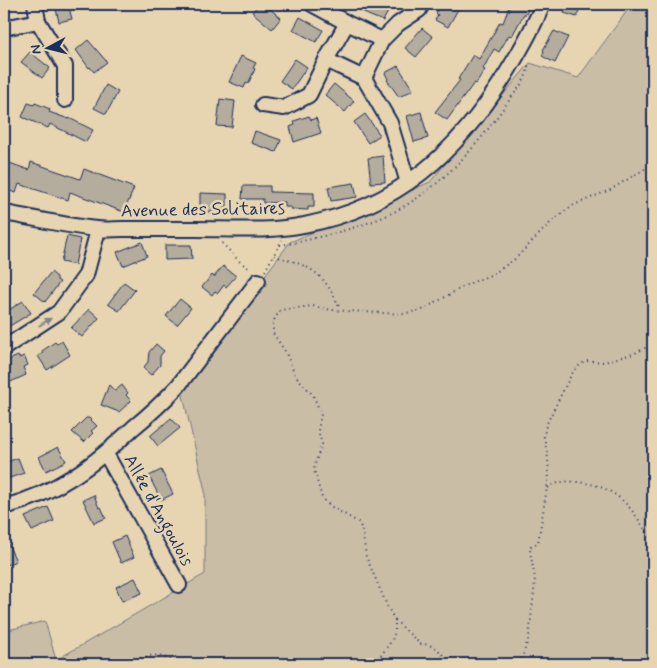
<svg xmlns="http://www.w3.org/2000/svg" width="657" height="668" font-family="Mynerve,sans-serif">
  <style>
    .green { fill: #cabda6; stroke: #727682 }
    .building { fill: #b4ac9d; stroke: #1b2f5e }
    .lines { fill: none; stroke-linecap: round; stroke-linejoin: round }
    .minor-casing { stroke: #1b2f5e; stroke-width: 18 }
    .path { stroke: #1b2f5e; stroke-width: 2; stroke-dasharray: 1 4; stroke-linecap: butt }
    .minor { stroke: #e7d5b2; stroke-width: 14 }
    .oneway { fill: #818288 }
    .labels { text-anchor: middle; stroke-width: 5; stroke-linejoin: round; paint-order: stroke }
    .street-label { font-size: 18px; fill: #1b2f5e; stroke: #e7d5b2 }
  </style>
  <rect width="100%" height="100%" fill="#e7d5b2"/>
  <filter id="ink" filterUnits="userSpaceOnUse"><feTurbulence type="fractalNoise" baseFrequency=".02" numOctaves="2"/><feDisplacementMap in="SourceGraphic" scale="10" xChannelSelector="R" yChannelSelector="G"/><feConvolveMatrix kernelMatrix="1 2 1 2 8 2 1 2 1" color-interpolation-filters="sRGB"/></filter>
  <g filter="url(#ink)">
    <!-- green -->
    <path class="green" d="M632,4H653V664H4V631L45,621L56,660L205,574V491L181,387L290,242L430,182L530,63L578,78Z"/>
    <!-- building -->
    <path class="building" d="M55,4H68L72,19L59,22Z
      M259,4H264L281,18L272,29L252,12Z
      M346,4H382L390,8L383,21L368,15L364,12Z
      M441,4H461L448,27L435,20L438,15L436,13Z
      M510,4H530L526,14H524L512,36L509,35L499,52L494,49L483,69L485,70L476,84L474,83L447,120L435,112L460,80L458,79L473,55L479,59L500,22L503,23Z
      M567,4H581L577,17L564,13Z
      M300,17L323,30L316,42L293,30Z
      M422,28L433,37L416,57L405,48Z
      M554,31L568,37L555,63L542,56L544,51L543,50Z
      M88,40L107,62L94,72L90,67L89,68L76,50Z
      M30,52L50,68L42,78L21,62Z
      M241,56L256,63L253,68L255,69L248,84L246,83L244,88L229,82Z
      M295,59L307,67L292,89L280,81Z
      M398,66L413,90L399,97L387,80L388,79L385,73Z
      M334,84L354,101L345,112L325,95Z
      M106,85L118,92L106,114L94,108Z
      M220,99L235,101L232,127L217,126Z
      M28,103L34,105L35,103L50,109L49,112L69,119V118L93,130L86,142L50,124L48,128L22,117Z
      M421,112L428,138L414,142L407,116Z
      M365,114L380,135L368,143L354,122Z
      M309,116L311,120L316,118L321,133L294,142L290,127L295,125L294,121Z
      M255,131L281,140L276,152L251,143Z
      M383,156L385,182L371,183L368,158Z
      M4,161L29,170L31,162L80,179L84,169L134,188L124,212L70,192L68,200L19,184L16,193L4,189Z
      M354,183L357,197L331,201L328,187Z
      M243,186H270V192L314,193V207H308V210L291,209V207H285V202L263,203V199H242Z
      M200,193L227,194V209H222V212H206V209H200Z
      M67,236L80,239L75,265L61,262Z
      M142,242L147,256L123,266L117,252Z
      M165,245H191L192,259L165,260Z
      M223,266L236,276L226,287L224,285L218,293L215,291L212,295L202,287L212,275L214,277Z
      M51,272L57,277V280L60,282L45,302L34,293Z
      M124,282L135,290L119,311L108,304Z
      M180,299L191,308L177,325L166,316Z
      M23,301L31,313L8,327L4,320V313Z
      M89,309L99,318L82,337L71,328Z
      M62,341L70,355L47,370L38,356L43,353L42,351L55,342L57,344Z
      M156,344L164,351L160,356V365L151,375L143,368L148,362L149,352Z
      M18,356L19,358L24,356L28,365L23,367L26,375L4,385V362Z
      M109,385L115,391L122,385L128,393L126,395L131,401L119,412L101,405Z
      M86,418H89L97,426L91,431L93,433L84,442L72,432Z
      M171,418L180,428L158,446L150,436Z
      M58,447L66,461L46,471L39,457Z
      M18,458L24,473L4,480V463Z
      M161,470L173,494L161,500L149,476Z
      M94,495L99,508L101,507L106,518L94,523L83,500Z
      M48,507L54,521L32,531L25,517Z
      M4,535L16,561L4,566Z
      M125,536L134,557L121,563L112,542Z
      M135,578L142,593L122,601L116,587Z"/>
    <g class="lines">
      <!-- minor casing -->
      <g class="minor-casing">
        <path id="minor" d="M35,4L38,21L65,66V100
          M312,4L347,23L326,60L364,78L390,123L408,183
          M347,23L382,40L364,78
          M4,28L38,21
          M382,40L398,24L419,10L422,4
          M263,105L284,108L309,95L326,60
          M4,213C34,218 66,226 97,229C105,230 114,229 123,229C147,229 171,229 195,229C231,229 269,232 304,225C398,207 457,153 506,74C520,51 533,29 543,4
          M4,348L59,312L86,275L98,230
          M106,454L179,585
          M4,507C57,493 94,465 133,428C149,415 164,401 178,386L258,281"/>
      </g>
      <!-- path -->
      <path class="path" d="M222,243L239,261L251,270
        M280,245C298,243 314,238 332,234C356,227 381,220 403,207C444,183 478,145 505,106C513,94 530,78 528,63
        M274,256C310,265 325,273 340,309
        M265,271L282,240
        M548,488C558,481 565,481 577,482C604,484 623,496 638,519C643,526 645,532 653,536
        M395,620L420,644C436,644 441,652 449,664
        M138,664C148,650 166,656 178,664
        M375,664L392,640L395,632V620L388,608L370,566L366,556L362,529L358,522L330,506L322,498L314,470L315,464L322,444L318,431L321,414L313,395L295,375L286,353L273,333V322L280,310L313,306L331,310L401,314L422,310L468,284L493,274L515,259L554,219L574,205L610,190L653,164
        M520,664L529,637L534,591L535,578L530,552L531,546L538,543L549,475L548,458L544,437L545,429L547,423L570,377L575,369L584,362L588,361L605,362L617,358L633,354L653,344"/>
      <!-- minor -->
      <use href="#minor" class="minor"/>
    </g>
    <!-- one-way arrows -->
    <defs><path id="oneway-solid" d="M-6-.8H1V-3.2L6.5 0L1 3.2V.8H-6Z" transform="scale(1.25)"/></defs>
    <use class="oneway" href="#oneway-solid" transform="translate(45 322) rotate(-32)"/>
  </g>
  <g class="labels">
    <!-- street labels -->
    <g class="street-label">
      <text transform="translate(203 209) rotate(-1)" y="6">Avenue des Solitaires</text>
      <text transform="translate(159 510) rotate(61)" y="6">Allée d'Angoulois</text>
    </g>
  </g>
  <!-- margin -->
  <rect width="657" height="668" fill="none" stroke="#e7d5b2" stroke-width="20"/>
  <rect x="10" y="10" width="637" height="648" fill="none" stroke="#1b2f5e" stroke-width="2" filter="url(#ink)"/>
  <!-- north arrow -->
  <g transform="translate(48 48) rotate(263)" stroke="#e7d5b2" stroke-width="4" paint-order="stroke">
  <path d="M0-4L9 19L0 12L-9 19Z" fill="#1b2f5e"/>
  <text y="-8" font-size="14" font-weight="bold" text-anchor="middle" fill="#1b2f5e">N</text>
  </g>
</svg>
